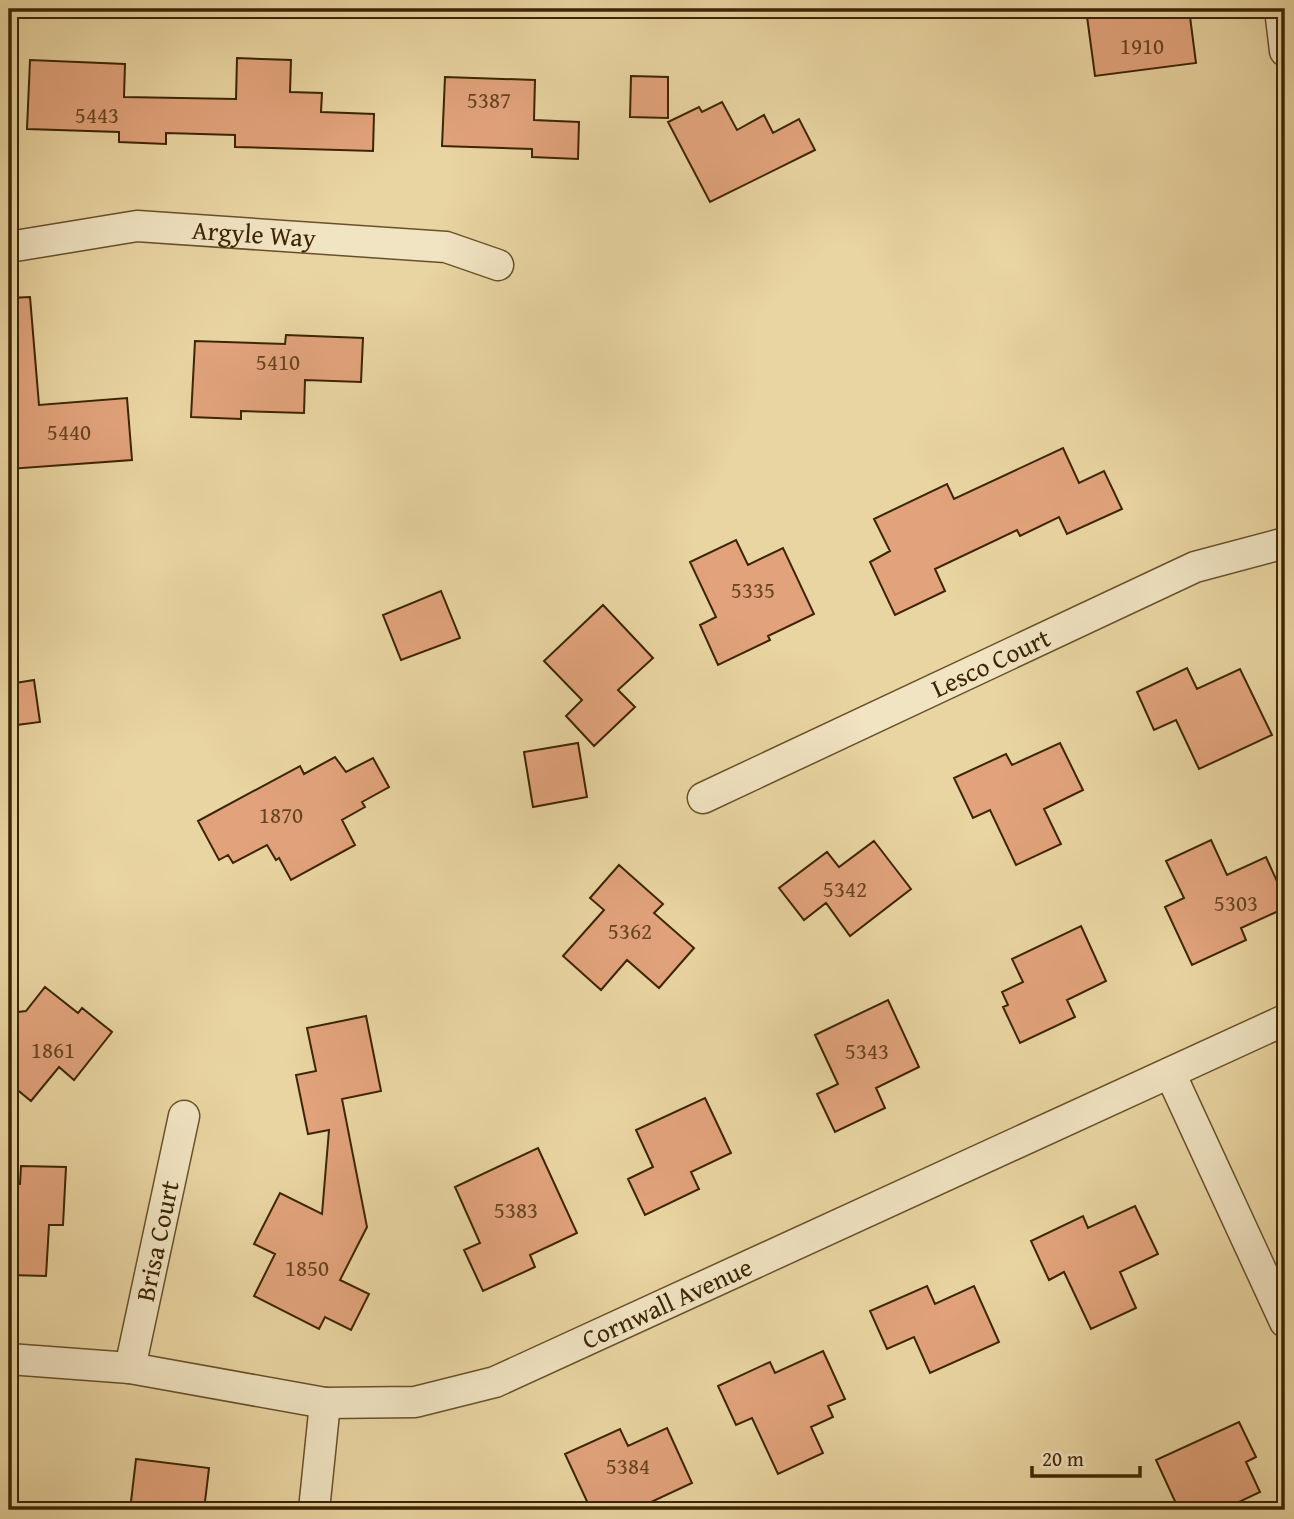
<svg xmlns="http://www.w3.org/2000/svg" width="1294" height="1519" font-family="'Gentium Book Plus',serif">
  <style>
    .building { fill: #e2a37c; stroke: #3d2502; stroke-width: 2 }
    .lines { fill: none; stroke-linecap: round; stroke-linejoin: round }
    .minor-casing { stroke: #68512a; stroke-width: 33 }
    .minor { stroke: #f1e4c3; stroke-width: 30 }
    .labels { text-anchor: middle; stroke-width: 5; stroke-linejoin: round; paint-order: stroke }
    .number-label { font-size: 23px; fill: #664420 }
    .street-label { font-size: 26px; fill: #3d2502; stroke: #f1e4c3 }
  </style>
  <rect width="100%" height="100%" fill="#e9d5a2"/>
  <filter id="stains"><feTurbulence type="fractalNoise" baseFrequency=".00286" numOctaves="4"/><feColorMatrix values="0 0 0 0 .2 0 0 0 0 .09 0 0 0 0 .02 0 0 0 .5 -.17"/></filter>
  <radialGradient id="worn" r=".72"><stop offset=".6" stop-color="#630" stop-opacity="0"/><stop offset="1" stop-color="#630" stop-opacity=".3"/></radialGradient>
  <!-- building -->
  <path class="building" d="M1086,9H1189L1196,63L1095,76Z
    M237,58L291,60L290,92L322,93L321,112L374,114L373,151L235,147V135L166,133V144L119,142V132L27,129L30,60L125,64L124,97L236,99Z
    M631,76L668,77V118L630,117Z
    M445,77L535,80L534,120L579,122L578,159L532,157V149L442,146Z
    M722,102L737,130L764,115L773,133L799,119L815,150L710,202L668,122L699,107L702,112Z
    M30,297L39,405L127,398L132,460L9,469V298Z
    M286,335L363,338L361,382L305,380L304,413L241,411V419L191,417L195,341L285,344Z
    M1063,448L1079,483L1104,471L1122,509L1067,534L1059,517L1020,536L1017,530L935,569L945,591L895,615L870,562L890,551L874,519L947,484L954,499Z
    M736,540L748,565L783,548L814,614L768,636L770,640L718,665L700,625L716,617L690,562Z
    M441,591L460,638L401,660L383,615Z
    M603,605L653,658L618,690L635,707L594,746L566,716L582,700L544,661Z
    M1187,668L1197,689L1240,669L1272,735L1199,769L1176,720L1154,730L1137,692Z
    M34,680L40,722L9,726V684Z
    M578,743L587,797L533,807L524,752Z
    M1060,743L1083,790L1044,809L1061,844L1016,865L990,810L973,818L954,778L1006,754L1012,765Z
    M335,757L346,772L373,758L389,787L362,802L365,807L342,820L355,845L291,880L279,858L276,860L267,845L233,863L228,855L219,860L198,821L300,766L304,774Z
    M1211,840L1227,875L1266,857L1285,899V908L1241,928L1246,940L1192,965L1165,907L1184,898L1166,861Z
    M874,841L911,889L850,936L826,903L804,920L779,888L827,852L839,867Z
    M619,865L663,904L654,913L694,948L659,988L627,960L601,990L563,956L604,910L590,898Z
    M1081,926L1106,981L1067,1000L1075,1017L1020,1043L1003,1007L1008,1005L1002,992L1023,982L1012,959Z
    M45,987L78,1013L82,1008L112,1032L74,1080L59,1067L31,1101L9,1083V1013L26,1011Z
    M888,1000L919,1067L876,1088L885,1108L835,1132L817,1094L838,1084L815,1035Z
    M366,1016L381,1091L342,1099L367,1227L340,1280L369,1294L351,1330L325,1317L319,1329L254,1296L275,1254L254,1244L280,1193L322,1214L329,1130L308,1134L296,1075L316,1071L307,1028Z
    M705,1098L731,1153L691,1172L699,1189L645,1215L628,1179L653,1167L636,1130Z
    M538,1148L577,1233L530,1255L535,1267L483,1291L464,1250L480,1243L455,1187Z
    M21,1166L66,1167L63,1225H49L46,1276L9,1275V1183L20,1184Z
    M1135,1206L1158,1254L1120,1272L1136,1308L1091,1329L1064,1272L1049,1280L1031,1241L1083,1216L1088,1228Z
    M927,1286L935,1304L974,1286L999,1342L930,1373L914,1337L887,1349L870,1311Z
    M823,1351L845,1399L828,1406L833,1417L811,1427L823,1453L778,1474L752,1418L736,1425L718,1386L770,1362L775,1373Z
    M1239,1422L1256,1457L1246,1462L1260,1492L1222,1510H1179L1156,1460Z
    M667,1428L692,1483L634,1510H591L565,1454L620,1429L628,1446Z
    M136,1459L209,1468L204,1510H130Z"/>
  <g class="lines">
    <!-- minor casing -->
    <g class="minor-casing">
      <g id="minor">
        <path d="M1280,9L1285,51"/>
        <path id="s1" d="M9,247L137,226L446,247L498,265"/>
        <path id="s2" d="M703,798L1195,567L1285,543"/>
        <path d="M1170,1073L1285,1322"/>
        <path id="s3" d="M9,1359L130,1368L325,1403L415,1402L495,1382L1285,1020"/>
        <path id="s4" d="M130,1368L184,1116"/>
        <path d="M314,1510L325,1403"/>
      </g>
    </g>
    <!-- minor -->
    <use href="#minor" class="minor"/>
  </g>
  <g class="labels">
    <!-- number labels -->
    <g class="number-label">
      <text x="1142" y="54">1910</text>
      <text x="489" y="108">5387</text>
      <text x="97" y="123">5443</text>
      <text x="278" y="370">5410</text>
      <text x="69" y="440">5440</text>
      <text x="753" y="598">5335</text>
      <text x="281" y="823">1870</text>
      <text x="845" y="897">5342</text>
      <text x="1236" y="911">5303</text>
      <text x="630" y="939">5362</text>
      <text x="53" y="1058">1861</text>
      <text x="867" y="1059">5343</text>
      <text x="516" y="1218">5383</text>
      <text x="307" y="1276">1850</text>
      <text x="628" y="1474">5384</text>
    </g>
    <!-- street labels -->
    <g class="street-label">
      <text dy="9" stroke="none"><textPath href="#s1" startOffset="247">Argyle Way</textPath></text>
      <text dy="9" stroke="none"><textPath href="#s2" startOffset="318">Lesco Court</textPath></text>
      <text dy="9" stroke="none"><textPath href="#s4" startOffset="130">Brisa Court</textPath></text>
      <text dy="9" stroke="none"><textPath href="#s3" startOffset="681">Cornwall Avenue</textPath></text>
    </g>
  </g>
  <!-- margin -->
  <rect width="1294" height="1519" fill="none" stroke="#e9d5a2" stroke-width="35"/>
  <rect x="10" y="10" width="1273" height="1498" fill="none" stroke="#3d2502" stroke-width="3.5"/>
  <rect x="18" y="18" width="1259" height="1484" fill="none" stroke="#3d2502" stroke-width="2"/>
  <!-- scale -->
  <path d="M1032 1466v10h108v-10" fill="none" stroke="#3d2502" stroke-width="3.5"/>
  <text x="1042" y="1466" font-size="21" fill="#3d2502" stroke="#f1e4c3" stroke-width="5" paint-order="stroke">20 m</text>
  <rect width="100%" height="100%" filter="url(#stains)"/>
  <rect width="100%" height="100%" fill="url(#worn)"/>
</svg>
